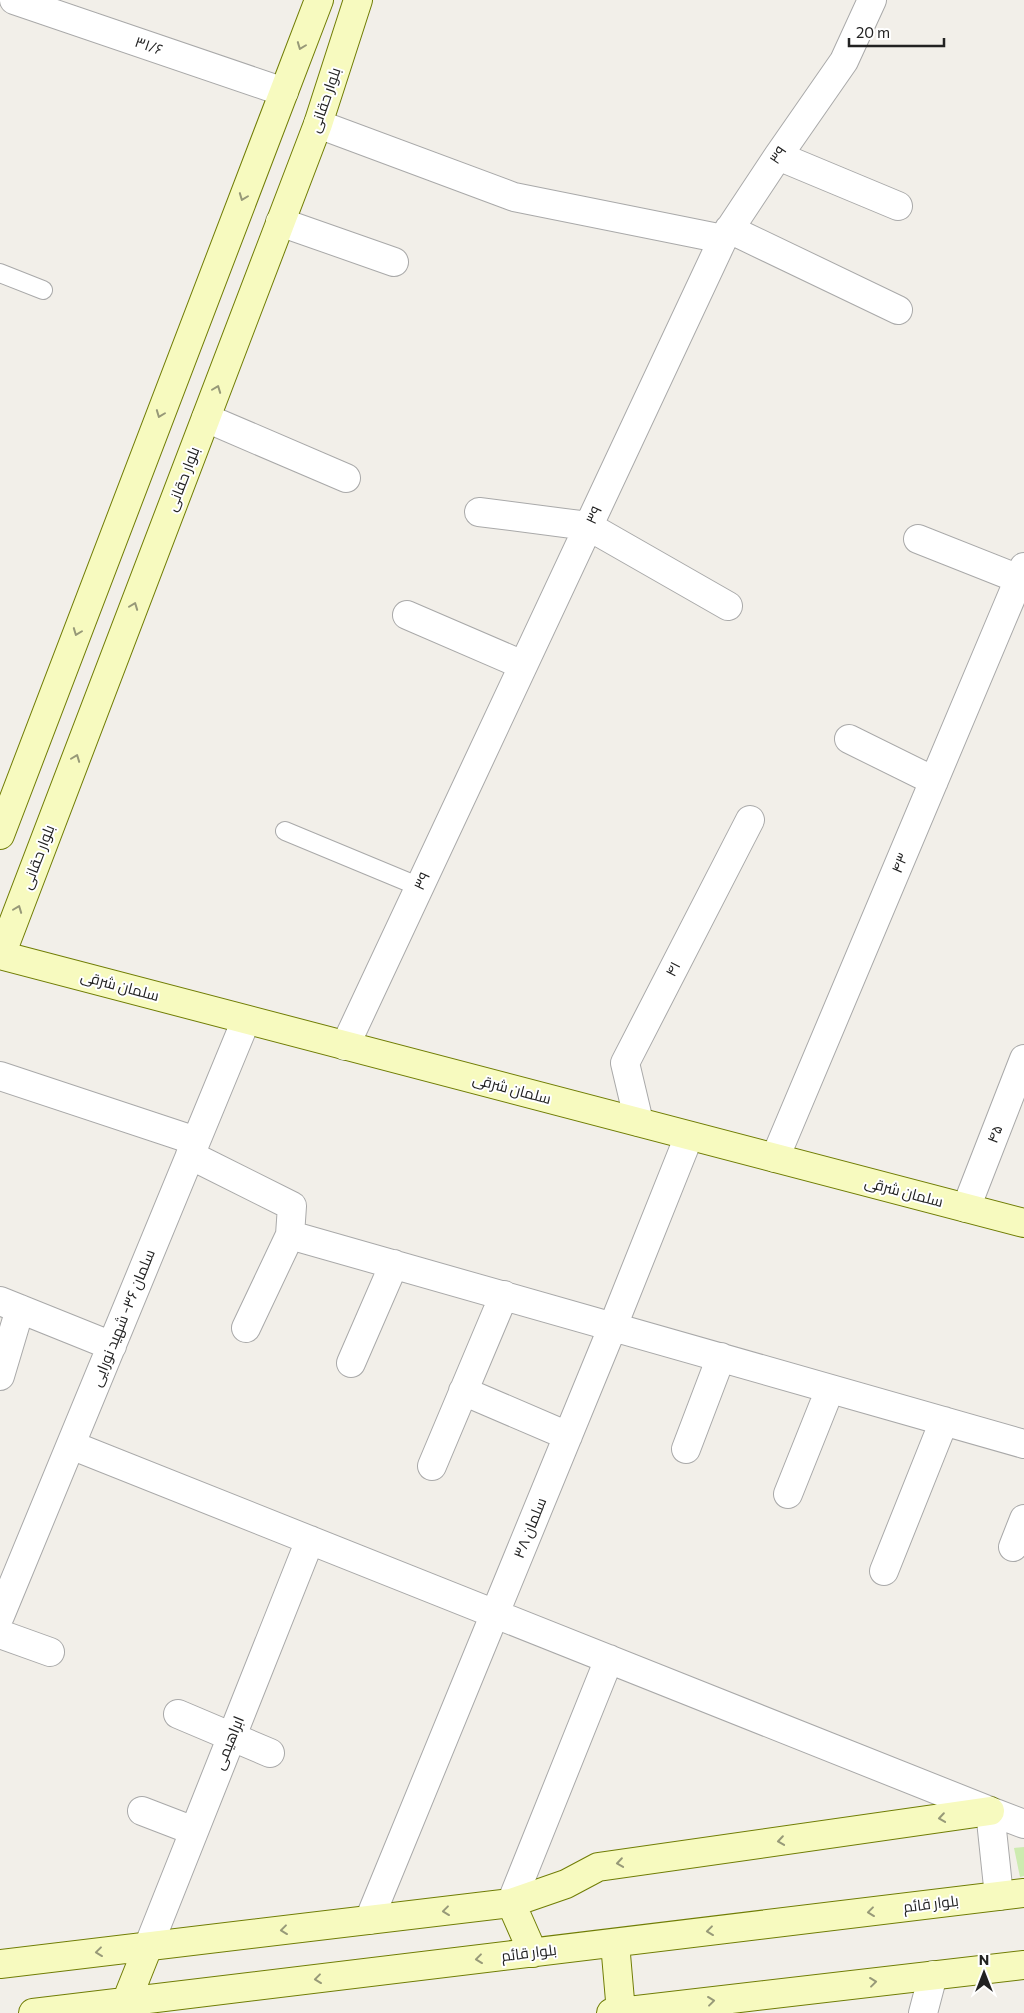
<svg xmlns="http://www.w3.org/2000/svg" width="1024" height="2013" font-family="Commissioner,Cairo,sans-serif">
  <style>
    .grass { fill: #cdebb0 }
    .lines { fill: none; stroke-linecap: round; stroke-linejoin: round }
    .lane-casing { stroke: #a9a9a9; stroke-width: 20 }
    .street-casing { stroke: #a9a9a9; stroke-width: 30 }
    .secondary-casing { stroke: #707d05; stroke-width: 30 }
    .lane { stroke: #fff; stroke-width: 18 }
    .street { stroke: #fff; stroke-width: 28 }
    .secondary { stroke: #f7fabf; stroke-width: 28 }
    .oneway { stroke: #979978 }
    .labels { text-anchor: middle; stroke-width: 4; stroke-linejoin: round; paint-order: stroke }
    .street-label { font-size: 15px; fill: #222; stroke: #fff }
  </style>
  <rect width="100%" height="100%" fill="#f2efe9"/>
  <!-- grass -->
  <path class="grass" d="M1024,1847V1876L1020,1877L1014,1848Z"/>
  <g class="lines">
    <!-- lane casing -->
    <g class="lane-casing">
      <path id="lane" d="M0,273L43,290
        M285,831L420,887"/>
    </g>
    <!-- street casing -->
    <g class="street-casing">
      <path id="street" d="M14,0L284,92
        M318,124L514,197L723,239
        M778,156L898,206
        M280,222L394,262
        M729,229L898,310
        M206,418L346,478
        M479,512L588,526L728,606
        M918,539L1019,579
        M407,615L523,665
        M849,739L934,781
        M345,1046L723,239L778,156L844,61L872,0
        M0,1076L196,1141
        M639,1122L625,1063L750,820
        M190,1155L292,1206L290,1235L1024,1444
        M775,1158L1024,567
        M966,1208L1024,1059
        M0,1301L112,1346
        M246,1328L290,1235
        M351,1363L394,1264
        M0,1376L20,1309
        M463,1391L568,1436
        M71,1445L990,1811L999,1896
        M686,1449L721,1357
        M432,1466L504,1295
        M788,1494L830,1389
        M1013,1547L1024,1519
        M884,1571L944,1421
        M0,1616L246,1020
        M0,1634L50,1652
        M178,1714L270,1753
        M142,1811L194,1831
        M990,1811L1024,1824
        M511,1903L609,1659
        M369,1920L613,1326L689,1136
        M148,1947L310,1540
        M923,2013L933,1975"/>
    </g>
    <!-- secondary casing -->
    <g class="secondary-casing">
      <path id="secondary" d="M0,835L319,0
        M0,955L1024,1223
        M1,955L318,124L358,0
        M511,1903L533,1953
        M615,1943L621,2012
        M0,1964L511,1903L566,1884L598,1867L990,1811
        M126,2002L148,1947
        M33,2013L1024,1893
        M611,2013L1024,1965"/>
    </g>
    <!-- lane -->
    <use href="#lane" class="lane"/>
    <!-- street -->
    <use href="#street" class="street"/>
    <!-- secondary -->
    <use href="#secondary" class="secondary"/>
  </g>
  <!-- one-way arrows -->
  <defs><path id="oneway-chevron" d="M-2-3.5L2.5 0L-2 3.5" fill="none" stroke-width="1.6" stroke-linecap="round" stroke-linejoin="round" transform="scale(1.25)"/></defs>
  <g class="oneway">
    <use href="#oneway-chevron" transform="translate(301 46) rotate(111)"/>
    <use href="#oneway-chevron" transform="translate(243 197) rotate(111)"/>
    <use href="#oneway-chevron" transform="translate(217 389) rotate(-69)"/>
    <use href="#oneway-chevron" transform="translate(160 414) rotate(111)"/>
    <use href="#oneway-chevron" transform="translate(134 606) rotate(-69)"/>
    <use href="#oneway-chevron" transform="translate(77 632) rotate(111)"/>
    <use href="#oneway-chevron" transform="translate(76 758) rotate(-69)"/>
    <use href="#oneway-chevron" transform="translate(18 909) rotate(-69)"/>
    <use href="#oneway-chevron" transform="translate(942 1818) rotate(172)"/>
    <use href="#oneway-chevron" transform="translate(781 1841) rotate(172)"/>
    <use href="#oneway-chevron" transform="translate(620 1863) rotate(172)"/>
    <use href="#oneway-chevron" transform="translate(446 1911) rotate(173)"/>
    <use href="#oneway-chevron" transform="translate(871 1912) rotate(173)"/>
    <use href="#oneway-chevron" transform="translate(284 1930) rotate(173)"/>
    <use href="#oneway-chevron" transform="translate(710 1931) rotate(173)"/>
    <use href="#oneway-chevron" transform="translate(99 1952) rotate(173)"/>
    <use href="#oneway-chevron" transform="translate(479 1959) rotate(173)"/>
    <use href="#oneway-chevron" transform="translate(318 1979) rotate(173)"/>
    <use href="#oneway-chevron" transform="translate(873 1982) rotate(-7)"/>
    <use href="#oneway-chevron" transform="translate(711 2001) rotate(-7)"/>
  </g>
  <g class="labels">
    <!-- street labels -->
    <g class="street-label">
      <text transform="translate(149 46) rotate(19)" y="5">۳۱/۶</text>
      <text transform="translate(325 100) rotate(-71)" y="5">بلوار حقانی</text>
      <text transform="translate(778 155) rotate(-56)" y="5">۳۹</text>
      <text transform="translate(183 479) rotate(-69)" y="5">بلوار حقانی</text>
      <text transform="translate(594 515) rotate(-65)" y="5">۳۹</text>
      <text transform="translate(38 857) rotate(-69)" y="5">بلوار حقانی</text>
      <text transform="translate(900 863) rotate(-67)" y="5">۴۳</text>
      <text transform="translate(422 881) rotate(-65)" y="5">۳۹</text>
      <text transform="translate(673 969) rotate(-63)" y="5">۴۱</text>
      <text transform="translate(120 986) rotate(15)" y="5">سلمان شرقی</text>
      <text transform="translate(512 1089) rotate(15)" y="5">سلمان شرقی</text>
      <text transform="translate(995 1134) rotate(-69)" y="5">۴۵</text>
      <text transform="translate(904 1192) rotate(15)" y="5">سلمان شرقی</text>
      <text transform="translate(123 1318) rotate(-68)" y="5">سلمان ۳۶- شهید نورایی</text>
      <text transform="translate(530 1528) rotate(-68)" y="5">سلمان ۳۸</text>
      <text transform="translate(229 1743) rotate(-68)" y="5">ابراهیمی</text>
      <text transform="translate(931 1904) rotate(-7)" y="5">بلوار قائم</text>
      <text transform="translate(529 1953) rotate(-7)" y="5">بلوار قائم</text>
    </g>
  </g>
  <!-- north arrow -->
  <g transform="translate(984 1973)" stroke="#ffffff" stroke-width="4" paint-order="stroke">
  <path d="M0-4L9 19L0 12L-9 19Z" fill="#222222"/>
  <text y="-8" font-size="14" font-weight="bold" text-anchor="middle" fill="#222222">N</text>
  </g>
  <!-- scale -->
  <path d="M849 38v8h95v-8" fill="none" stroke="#222222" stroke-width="2.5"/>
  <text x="856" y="38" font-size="15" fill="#222222" stroke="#ffffff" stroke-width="4" paint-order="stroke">20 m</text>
</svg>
